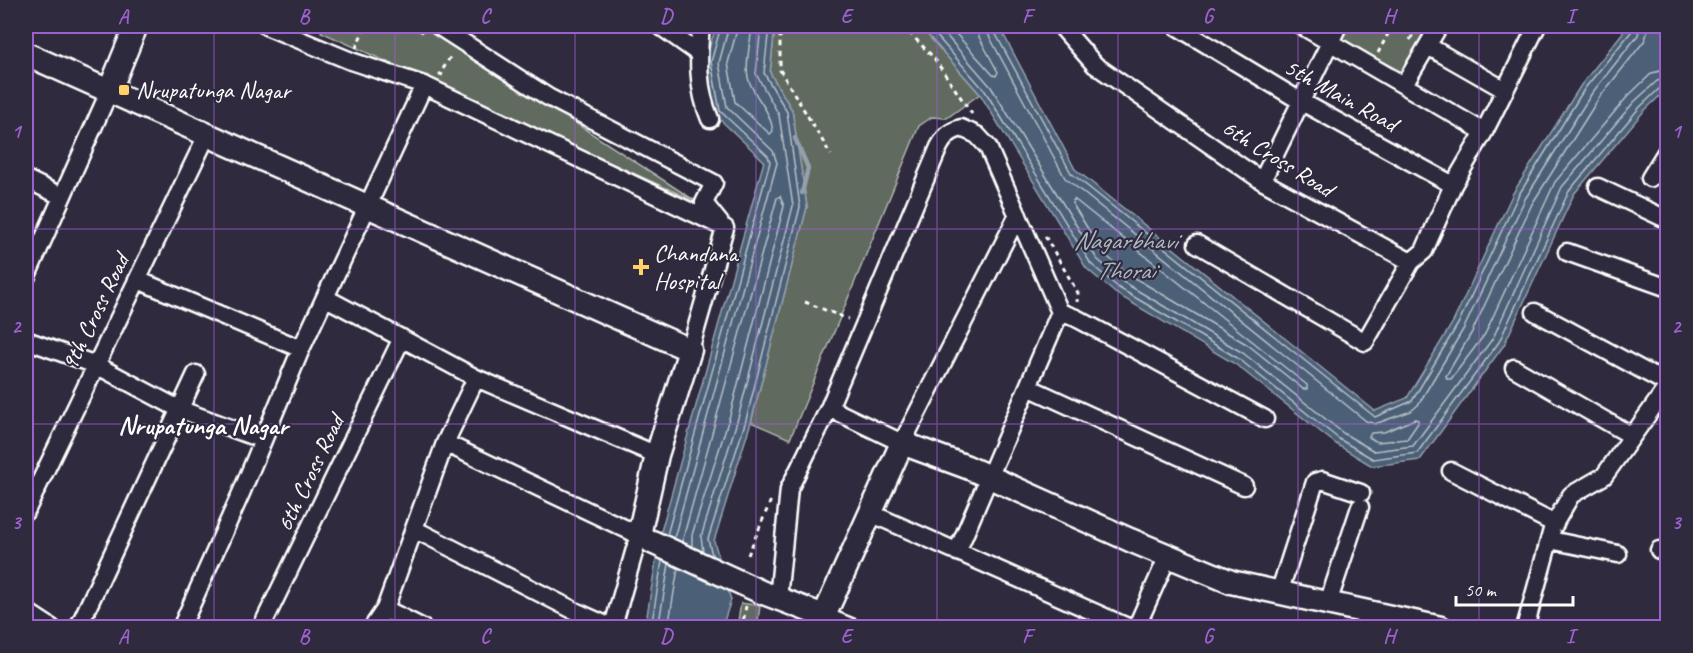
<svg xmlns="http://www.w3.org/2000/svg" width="1693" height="653" font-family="Caveat,sans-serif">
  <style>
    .green { fill: #616b5f; stroke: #b0b5af; stroke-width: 1.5 }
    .water { fill: #4c6177; stroke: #94a0ad; stroke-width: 1.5 }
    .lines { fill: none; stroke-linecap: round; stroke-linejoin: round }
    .shore { stroke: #b7c0c9; stroke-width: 1.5 }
    .stream { stroke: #94a0ad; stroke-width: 4.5 }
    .street-casing { stroke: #fff; stroke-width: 21 }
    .secondary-casing { stroke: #fff; stroke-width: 27 }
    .path { stroke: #fff; stroke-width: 3; stroke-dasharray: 4.5 4.5; stroke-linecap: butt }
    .street { stroke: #2f2a3d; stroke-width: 16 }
    .secondary { stroke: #2f2a3d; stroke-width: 22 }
    .grid { fill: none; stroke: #9c61cf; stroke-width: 1.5; stroke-opacity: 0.55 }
    .poi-dot { fill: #ffd166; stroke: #2f2a3d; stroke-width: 2 }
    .labels { text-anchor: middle; stroke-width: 4.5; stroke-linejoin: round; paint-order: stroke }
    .poi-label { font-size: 24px; fill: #fff; stroke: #2f2a3d; text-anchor: start }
    .street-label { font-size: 24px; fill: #fff; stroke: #2f2a3d }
    .water-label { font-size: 26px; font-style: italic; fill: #aeb8c2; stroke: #2f2a3d }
    .neighbourhood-label { font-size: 26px; font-weight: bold; fill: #fff; stroke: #2f2a3d }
    .neatline { fill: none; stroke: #9c61cf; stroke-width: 2 }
    .grid-label { font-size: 20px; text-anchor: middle; font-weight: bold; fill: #9c61cf }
  </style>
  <rect width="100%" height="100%" fill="#2f2a3d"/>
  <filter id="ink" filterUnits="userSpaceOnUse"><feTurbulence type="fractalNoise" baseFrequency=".0167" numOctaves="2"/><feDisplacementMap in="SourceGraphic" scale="12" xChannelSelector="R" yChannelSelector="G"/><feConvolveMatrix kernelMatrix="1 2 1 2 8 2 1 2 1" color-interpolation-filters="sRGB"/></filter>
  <g filter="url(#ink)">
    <!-- green -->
    <path class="green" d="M324,26H426L697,202L321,32Z
      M775,26H920L980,94L947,118L932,117L919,126L790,439L751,422L807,207L792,110L770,73Z
      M1346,26H1446L1417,80L1339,39Z
      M741,603L760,606L757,627H737Z"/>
    <!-- water -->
    <path class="water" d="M716,26H775L770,73L792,110L807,207L751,422L714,541L731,600L722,627L645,628L660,535L764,161L714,114L705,62Z
      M920,26H999L1075,169L1375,411L1407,398L1453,322L1513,193L1581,85L1628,26H1667V89L1644,111L1574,194L1504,345L1420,460L1372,466L1336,444L1235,364L1115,293L1086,268L980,94Z"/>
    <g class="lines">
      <!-- shore -->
      <path class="shore" d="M738,26L728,63L735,102L770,134L773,131C770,109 757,101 749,81C744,68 751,40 752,26
        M928,26L985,91L1091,264L1119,288L1239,359L1339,439L1373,459L1417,453L1499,342L1569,191L1640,107L1661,87L1668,86
        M938,26L991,87L1097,259L1123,282L1243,353L1343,433L1374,451L1413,446L1493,338L1562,187L1634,102L1657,81L1668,78
        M949,26L993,75L996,76L998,72L979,37L977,26
        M986,26L988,34L1065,178L1366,421L1375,424L1411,411L1418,405L1464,328L1525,199L1592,93L1638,35L1640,26
        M994,26V31L1071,173L1375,417L1412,401L1458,324L1518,196L1585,88L1631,32L1632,26
        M1649,26L1645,40L1599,98L1532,204L1472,332L1446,376L1447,379H1451L1485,334L1555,182L1628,96L1652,73L1668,69
        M1074,199L1307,385V389H1303L1248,345L1128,274L1103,253L1072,203Z
        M1415,419L1418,420V423L1407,439L1377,442L1369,437L1371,433L1384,432Z
        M667,535L770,162L768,156L720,111L711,62L721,26
        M674,538L777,163L773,151L727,107L719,63L729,26
        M682,542L777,198L780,196L784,206L730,415L692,535V546
        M703,551L701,537L738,418L793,206L779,115L756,74L761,26
        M712,555L708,539L746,420L800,207L787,112L764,73L769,26
        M651,628L662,561
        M658,628L669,564
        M668,628L678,568"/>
      <!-- stream -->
      <path class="stream" d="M795,138L808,168L802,193"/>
      <!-- street casing -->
      <g class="street-casing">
        <path id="street" d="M266,26L351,61L424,85L725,228
          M438,26L548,97L714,183L704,203L720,223
          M660,26L698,53
          M701,26C698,57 697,89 710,119
          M1061,26L1095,65L1262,181L1411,262L1424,251L1453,185L1484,132L1537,26
          M1176,26L1302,102L1453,185
          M1302,26L1484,132
          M1428,46L1505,90
          M1404,85L1439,26
          M1650,178L1668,149
          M26,179L61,196
          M1262,181L1338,26
          M1598,187L1668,220
          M1197,244L1365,342L1411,262
          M1567,252L1668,288
          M26,278L109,92
          M138,280L301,349
          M326,298L476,378L657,455
          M1535,312L1668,384
          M26,340L96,365L179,409L263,440
          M690,350L725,228
          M1514,368L1632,436
          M1028,387L1244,486
          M829,408L902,443L1018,215
          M445,443L647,539
          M1451,471L1555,524
          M26,511L207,135
          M870,513L1130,628
          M414,529L575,611L613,628
          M1550,540L1618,554
          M1659,550L1668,552
          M957,552L1060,312
          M1279,593L1315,482L1322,480L1361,493
          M778,599L789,489L829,408L939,147C945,136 949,132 961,128L977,135L988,147L1060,312L1076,318L1265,419
          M1328,603L1360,507
          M385,609L423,628
          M26,611L52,628
          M824,616L853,628
          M613,626L639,535
          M78,628L196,374
          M181,628L242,491L301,349L424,85
          M261,628L402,338
          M372,628L385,609L445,443L476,378
          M1136,628L1168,556
          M1525,628L1553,526L1571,495L1604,476L1668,386"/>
      </g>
      <!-- secondary casing -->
      <g class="secondary-casing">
        <path id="secondary" d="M26,54L690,350L657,455L639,535
          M109,92L136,26
          M652,542L761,592L824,616L902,443L967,467L1130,540L1231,582L1441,628"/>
      </g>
      <!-- path -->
      <path class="path" d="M412,26L423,32
        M785,26L780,35V70L831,155
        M903,26L934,58L972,114
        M1397,26L1413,36
        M1410,40L1418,26
        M356,48L365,26
        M1378,53L1392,26
        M443,75L440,74L452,54
        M1045,236L1078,293L1077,302
        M805,302L848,319
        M748,555L771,500
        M742,628L746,606"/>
      <!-- street -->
      <use href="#street" class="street"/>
      <!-- secondary -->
      <use href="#secondary" class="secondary"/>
    </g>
  </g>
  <!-- grid -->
  <path class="grid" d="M214,26V628M395,26V628M575,26V628M756,26V628M937,26V628M1118,26V628M1298,26V628M1479,26V628M26,229H1668M26,424H1668"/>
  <!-- markers -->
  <g class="poi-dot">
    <rect x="118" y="84" width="12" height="12" rx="3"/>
    <path d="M638 258h6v6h6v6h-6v6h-6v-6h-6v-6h6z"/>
  </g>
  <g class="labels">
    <!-- poi labels -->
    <g class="poi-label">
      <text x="136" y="98">Nrupatunga Nagar</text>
      <text x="654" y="261">Chandana<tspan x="654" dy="28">Hospital</tspan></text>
    </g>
    <!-- street labels -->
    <g class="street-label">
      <text transform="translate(1341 95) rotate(29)" y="8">5th Main Road</text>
      <text transform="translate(1278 158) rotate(32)" y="8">6th Cross Road</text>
      <text transform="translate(95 312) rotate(-64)" y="8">9th Cross Road</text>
      <text transform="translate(310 473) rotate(-64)" y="8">6th Cross Road</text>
    </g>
    <!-- water labels -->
    <g class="water-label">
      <text x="1125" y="249">Nagarbhavi<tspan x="1125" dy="30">Thorai</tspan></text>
    </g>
    <!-- neighbourhood labels -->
    <g class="neighbourhood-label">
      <text x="203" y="434">Nrupatunga Nagar</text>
    </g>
  </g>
  <!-- margin -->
  <rect width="1693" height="653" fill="none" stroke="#2f2a3d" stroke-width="66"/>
  <!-- scale -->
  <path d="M1456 596v9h117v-9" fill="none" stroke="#ffffff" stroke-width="3"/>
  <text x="1465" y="596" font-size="18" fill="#ffffff" stroke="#2f2a3d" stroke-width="4.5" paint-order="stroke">50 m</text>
  <rect x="33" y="33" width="1627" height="587" class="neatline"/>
  <g class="grid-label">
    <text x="123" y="23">A</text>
    <text x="304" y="23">B</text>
    <text x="485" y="23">C</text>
    <text x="666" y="23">D</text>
    <text x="846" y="23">E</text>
    <text x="1027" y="23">F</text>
    <text x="1208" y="23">G</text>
    <text x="1389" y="23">H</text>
    <text x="1570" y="23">I</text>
    <text x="16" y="138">1</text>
    <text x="1676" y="138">1</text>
    <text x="16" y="333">2</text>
    <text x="1676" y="333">2</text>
    <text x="16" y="529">3</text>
    <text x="1676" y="529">3</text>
    <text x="123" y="643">A</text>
    <text x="304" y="643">B</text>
    <text x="485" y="643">C</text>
    <text x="666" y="643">D</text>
    <text x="846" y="643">E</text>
    <text x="1027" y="643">F</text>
    <text x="1208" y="643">G</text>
    <text x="1389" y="643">H</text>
    <text x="1570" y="643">I</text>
  </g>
</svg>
